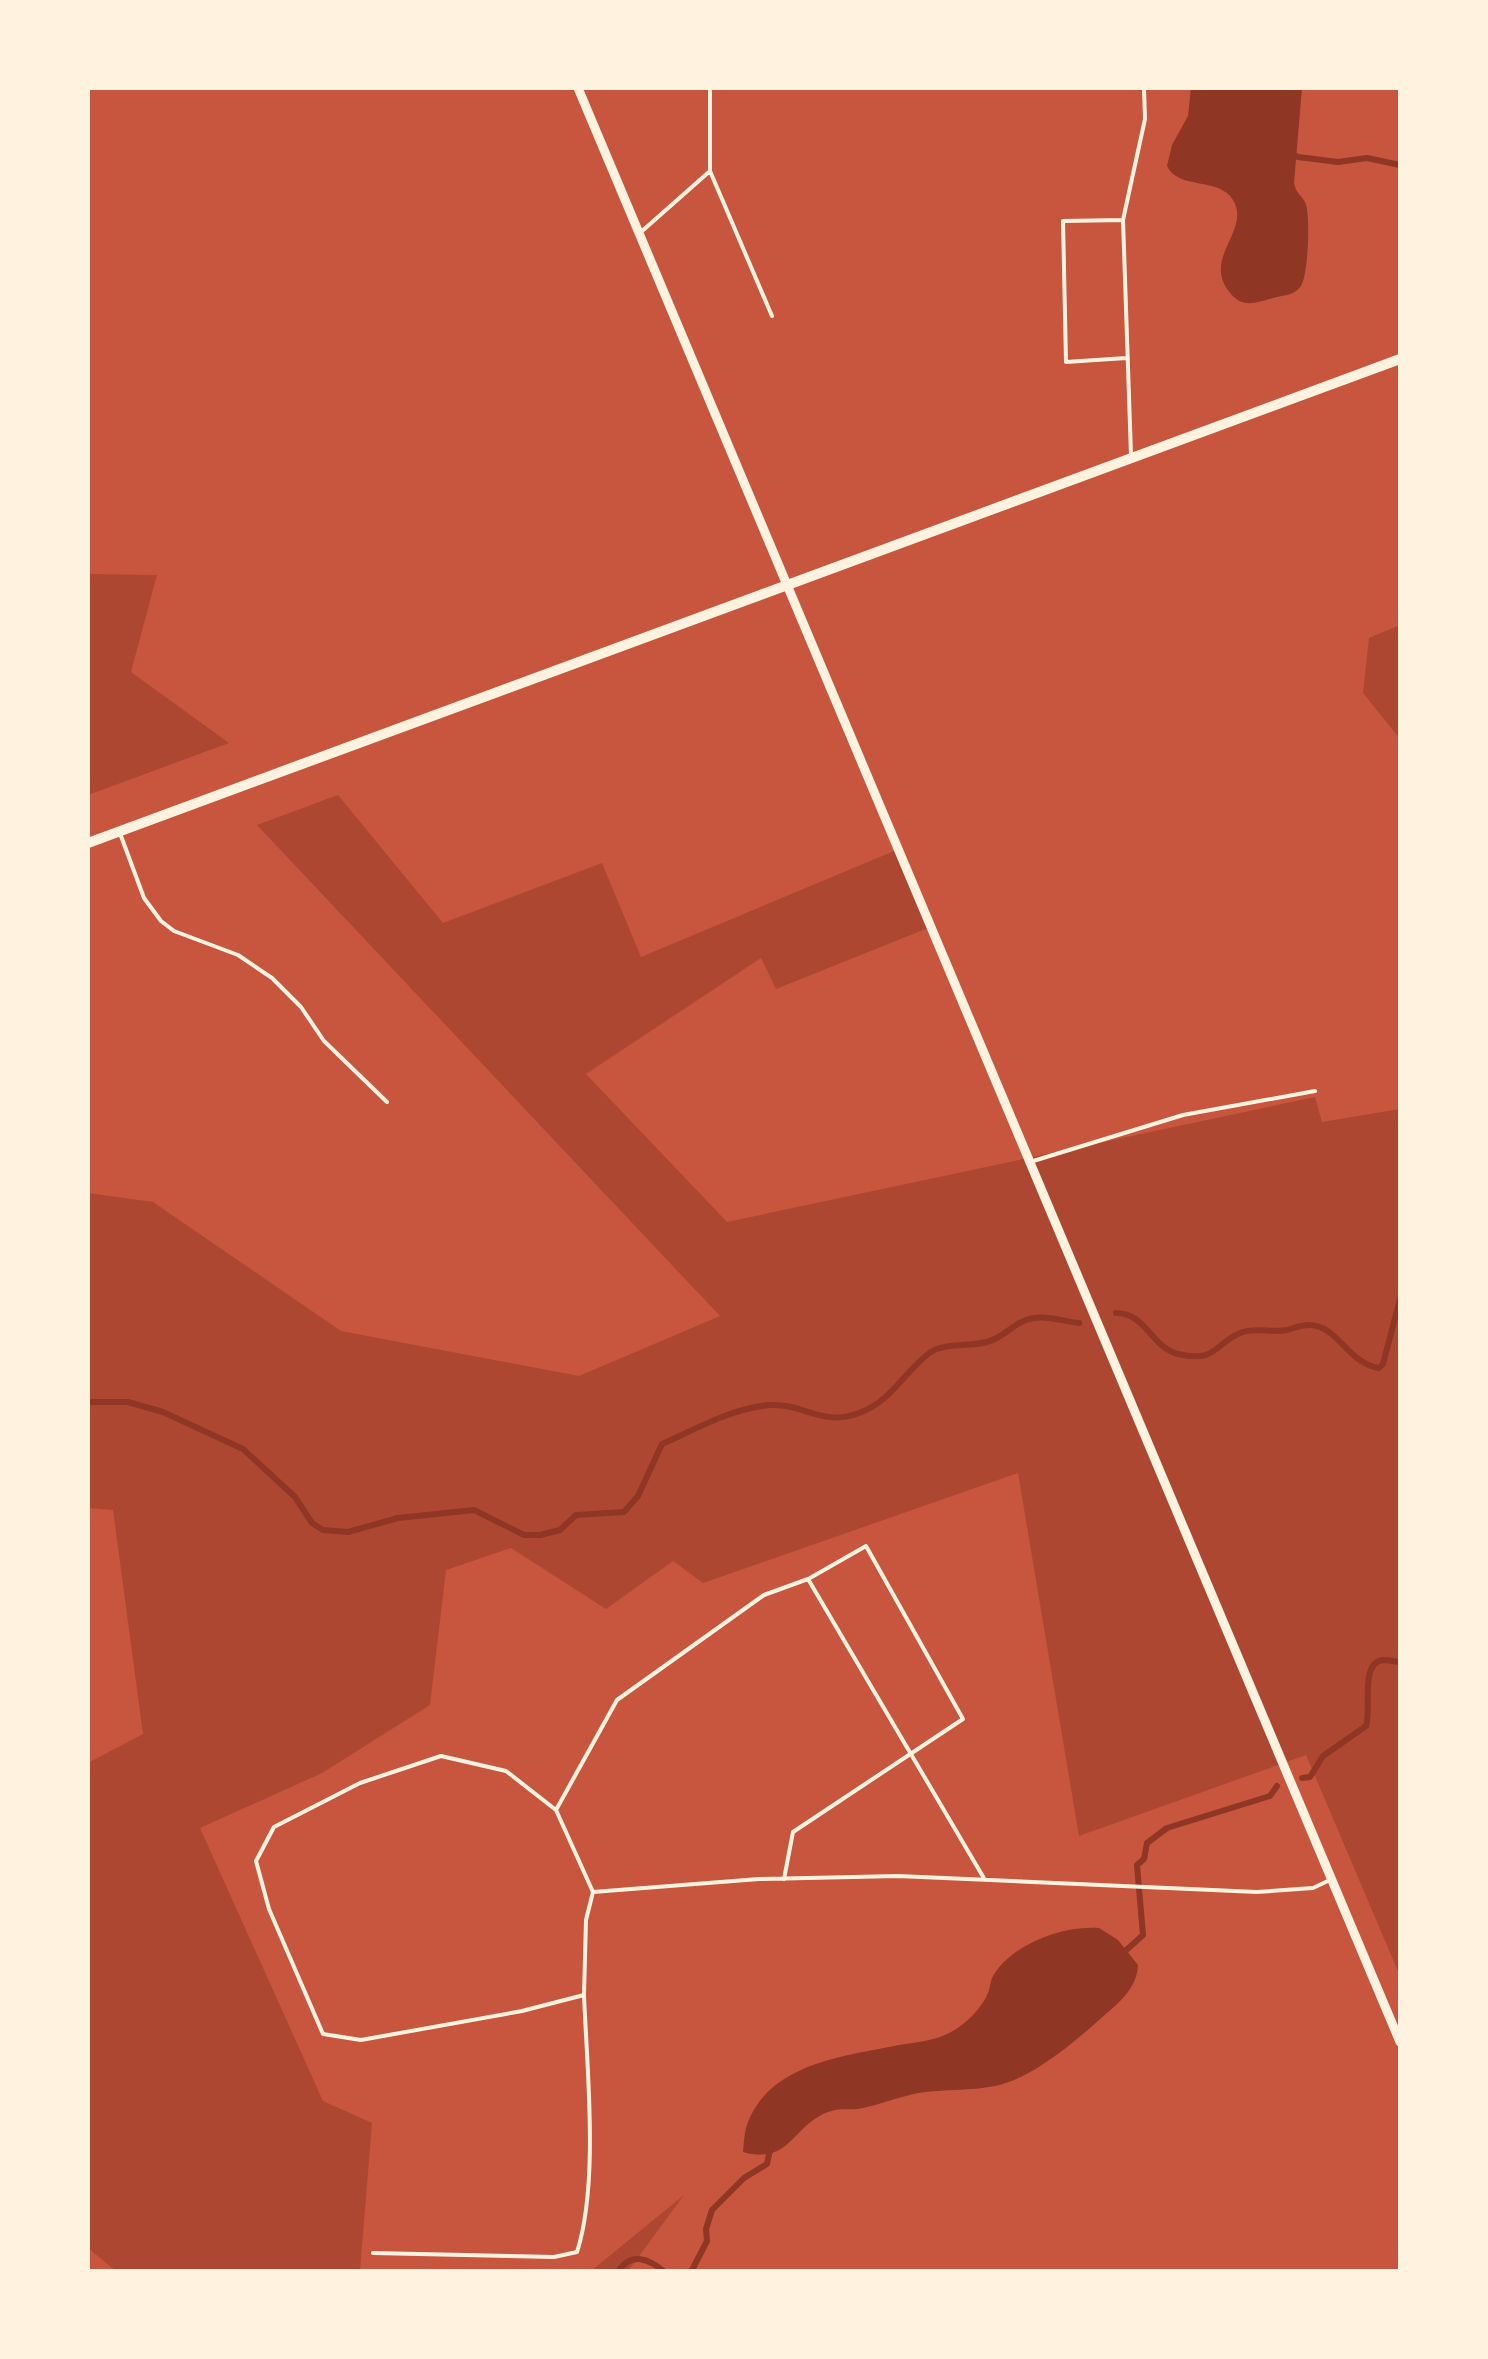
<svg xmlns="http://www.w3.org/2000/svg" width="1488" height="2359" font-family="Ubuntu,sans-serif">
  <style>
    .green { fill: #ae4732 }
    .water { fill: #8f3625 }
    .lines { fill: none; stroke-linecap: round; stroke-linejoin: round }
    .stream { stroke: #8f3625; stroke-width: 6 }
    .service { stroke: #fff3e0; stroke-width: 4 }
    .minor { stroke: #fff3e0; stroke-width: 9 }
    .tertiary { stroke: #fff3e0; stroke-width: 10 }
  </style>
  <rect width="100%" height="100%" fill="#c8553d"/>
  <!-- green -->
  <path class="green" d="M88,574L157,575L131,672L229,743L88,795Z
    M1400,625V739L1363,693L1369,638Z
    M338,795L443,923L602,863L641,957L899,849L933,926L776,989L761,958L586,1074L727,1222L1315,1097L1322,1122L1400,1109V1976L1306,1755L1079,1836L1018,1473L703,1583L673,1561L606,1609L511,1548L446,1570L430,1705L322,1773L200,1828L323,2101L372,2123L360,2271H116L88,2248V1763L143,1734L113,1510L88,1508V1193L153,1202L341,1331L579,1376L720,1316L257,825Z
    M684,2195L628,2271H591Z"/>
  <!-- water -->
  <path class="water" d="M1191,88H1302L1294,183C1296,193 1300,194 1305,202C1311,213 1308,276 1301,286C1294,296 1283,295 1273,298C1257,302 1244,309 1231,294C1200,258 1252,231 1233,200C1220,177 1178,190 1167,166L1172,145L1188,116Z
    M1099,1928L1118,1940L1138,1965C1137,1990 1116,2005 1099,2020C1071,2045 1032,2078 995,2086C970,2091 944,2089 918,2093C898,2097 879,2105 858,2109C848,2110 838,2108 828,2112C792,2125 791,2165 743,2152C744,2143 744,2132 748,2122C771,2063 845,2056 899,2045C917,2042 935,2041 951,2032C966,2024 982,2008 988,1993C990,1988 990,1983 992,1978C1010,1944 1064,1925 1099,1928Z"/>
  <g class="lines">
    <!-- stream -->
    <path class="stream" d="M1290,153L1298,157L1338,162L1367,158L1400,165
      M1116,1313C1146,1313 1152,1348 1178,1354C1217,1363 1214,1344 1240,1333C1255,1327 1272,1333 1287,1330C1294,1328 1301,1325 1309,1325C1338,1325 1347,1363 1379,1368L1383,1364L1400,1299
      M88,1402H128L163,1412L243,1449L295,1497L312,1523L323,1530L348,1532L398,1518L474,1510L524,1535H540L560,1530L576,1515L624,1512L638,1496L662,1444C696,1429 732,1408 770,1405C803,1403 823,1427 859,1413C890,1402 903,1374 928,1354C943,1342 969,1347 987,1342C1006,1337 1014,1321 1034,1318C1049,1315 1064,1322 1079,1323
      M1302,1778L1310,1777L1323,1756L1366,1726C1372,1709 1359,1661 1384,1660C1390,1660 1395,1662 1400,1662
      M1122,1954L1143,1935L1137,1865L1144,1859L1147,1843L1167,1828L1270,1796L1277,1786
      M618,2272C631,2251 649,2259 665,2272
      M691,2272L707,2241L706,2229L712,2210L744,2178L767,2164L771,2145"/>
    <!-- service -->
    <path class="service" d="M710,171L772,316
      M1123,220L1063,221L1066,362L1126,358
      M641,232L710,171V88
      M1131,455L1123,220L1145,119L1144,88
      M121,836L144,898L161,921L174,931L238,955L272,978L301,1007L324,1041L387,1102
      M1030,1162L1183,1115L1315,1091
      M556,1810L506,1771L441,1756L360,1783L274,1827L256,1861L269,1909L323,2034L361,2040L522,2011L584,1995L586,1920L593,1892L556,1810L617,1700L764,1595L808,1579L985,1880
      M784,1879L793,1832L963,1719L866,1546L810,1578
      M593,1892L759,1879L898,1876L1257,1892L1313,1888L1330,1880
      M373,2253L554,2257L577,2252C599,2183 587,2070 584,1995"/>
    <!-- minor -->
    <path class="minor" d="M578,88L1400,2042"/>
    <!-- tertiary -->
    <path class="tertiary" d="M88,843L1400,359"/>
  </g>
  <!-- border -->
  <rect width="1488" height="2359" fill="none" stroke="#fff3e0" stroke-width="180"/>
</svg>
